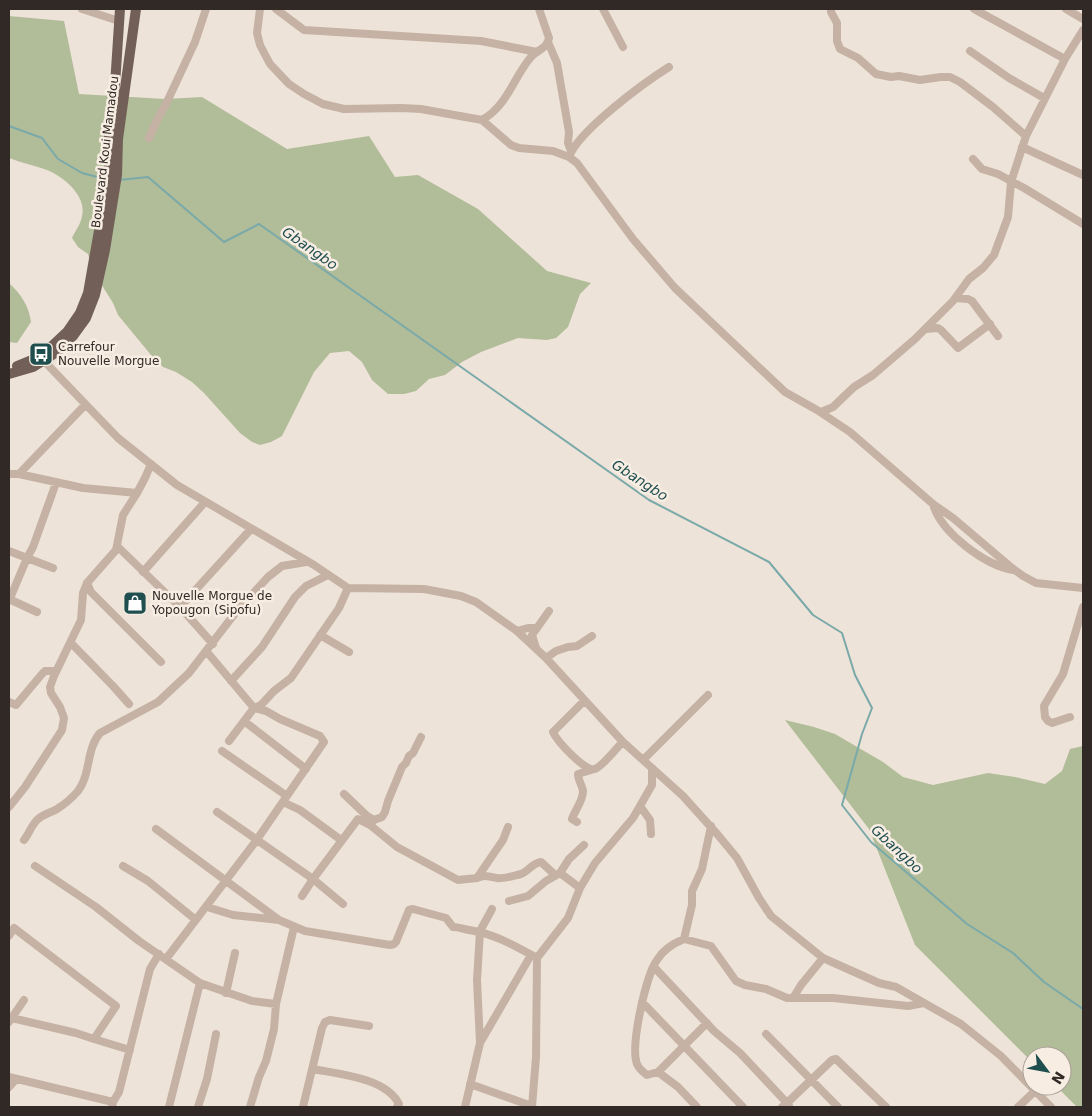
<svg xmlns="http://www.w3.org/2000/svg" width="1092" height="1116" font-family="'DejaVu Sans',sans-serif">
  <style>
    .green { fill: #b1bc99 }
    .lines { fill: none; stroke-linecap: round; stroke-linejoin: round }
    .stream { stroke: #79a9a9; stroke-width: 2 }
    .minor { stroke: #c5b2a5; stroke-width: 8 }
    .major { stroke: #726058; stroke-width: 10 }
    .labels { text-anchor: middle; stroke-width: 5; stroke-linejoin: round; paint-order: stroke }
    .street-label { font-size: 12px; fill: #312925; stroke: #f7ede3 }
    .poi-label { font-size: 12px; fill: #312925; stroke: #f7ede3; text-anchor: start }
    .water-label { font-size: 14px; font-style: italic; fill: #1f4e4f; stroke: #f7ede3 }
  </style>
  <rect width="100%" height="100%" fill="#eee3d8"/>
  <!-- green -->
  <path class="green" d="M9,16L64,21L79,94L165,99L202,97L287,149L369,136L395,177L418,175L478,209L547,271L591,283L580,294L568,327L556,338L547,340L518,338L481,352L462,362L445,375L429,379L416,391L404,394H388L372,380L362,362L349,351L330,353L314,372L282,436L271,442L260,445L252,442L240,433L204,393L192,382L176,372L163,367L151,355L118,315L113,303L93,271L88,254L78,247L72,238C75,231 81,224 82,216C87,196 64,177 47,170C34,165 21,163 9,158Z
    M9,283C21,294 29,306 31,322L17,343L9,342Z
    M785,720L814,727L835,734L883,762L903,777L933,785L988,773L1015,777L1045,784L1062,771L1070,749L1083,746V1107H1077L1056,1086H1062V1056H1032V1062L915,945L869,829Z"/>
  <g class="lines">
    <!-- stream -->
    <path class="stream" d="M9,126L42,138L58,159L82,173L105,179
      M119,180L148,177L224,242L259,224L649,500L769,562L813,615L842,633L855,675L872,708L862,734L842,805L871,842L967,924L1013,953L1044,982L1083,1009"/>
    <!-- minor -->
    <path class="minor" d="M82,9L119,21
      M260,9L257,33L260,45L270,64L289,84L304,94L323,104L344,109L401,108L421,109L482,120L511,145L519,148L553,151L569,157L577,163L633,239L675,288L785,392L817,410L850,432L933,504L953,518L1012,568L1023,576L1036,583L1083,588
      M276,9L304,30L481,41L537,52
      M603,9L623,47
      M831,9V12L837,23V41L840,49L858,58L876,74L891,77L899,76L920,80L941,77H950L960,82L993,107L1026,136
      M974,9L1065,59
      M1066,9L1083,19
      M548,42L557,63L569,132L568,143L571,151
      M970,51L1009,78L1044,98
      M482,120C508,105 513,78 531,57C538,49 547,49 549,38L539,9
      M149,138L159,116L166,104L195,42L206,9
      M1022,147L1083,175
      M569,157C578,131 645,82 669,67
      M973,159L982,169L998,174L1024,188L1083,224
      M956,298L968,299L972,301L998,336
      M926,329L938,328L941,330L958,348L990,324
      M44,361L118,438L177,485L314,565L348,588L424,589L461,596L476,602L517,631L546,658L623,742L683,796L718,835L737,858L759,898L771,916L823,958L879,983L896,987L961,1024L1001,1056L1051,1107
      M821,412L833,407L854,387L873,375L915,339L953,301L969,279L983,268L994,255L1008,217L1011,182L1026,136L1065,59L1083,30
      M9,474H19L83,488L137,493L145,478L151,464
      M19,474L85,405
      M933,504C941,533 985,565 1013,570
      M117,546L180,607L213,644
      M9,551L27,558L33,547L56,483
      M143,572L205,502
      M87,583L91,592L161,662
      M180,607L251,529
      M37,612L11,600V596L27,558L53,568
      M517,631L528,628H537
      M320,635L349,652
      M71,643L113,686L129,704
      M536,648L532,635L549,611
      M207,652L254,708L229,741
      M546,658L556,651L568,647L577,646L592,636
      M231,681L262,647L295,597L306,586L328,575
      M584,701L553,732C557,741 585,772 595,769C603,766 616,748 623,742
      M9,702L16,705L42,674L45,671H56
      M254,708L261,705L274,691L291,678L339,608L348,588
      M1070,717L1052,723L1048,721L1045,717L1044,706L1063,674L1083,607
      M244,721L306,769
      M222,751L287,796
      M643,760L708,695
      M344,794L367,816L374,820
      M283,802L300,810L341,840
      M640,806L650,820L651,834
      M9,807L25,787L62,730L64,718L60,707L51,693L50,687L54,676L81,620L83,593L87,583L116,550L123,515L137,493
      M217,812L313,879L358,819L370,825L397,847L458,880L477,878L503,840L508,827
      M577,822L572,819C575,810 583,801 583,791C582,785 578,780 578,774L591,770
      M370,825L374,820L382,817L385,812L388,801L402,767L406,763L409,756L413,753L421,737
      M156,829L279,920
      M24,840C29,834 31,826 37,820C43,814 50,813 57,809C65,804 72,798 78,791C91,774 86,749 100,733L158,702L189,673L236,612L268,577L282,566L306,562
      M35,866L96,907L139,941L200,983L252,1001L276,1004L294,927
      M123,866L148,881L196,920
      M560,873L580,888
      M477,878C487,874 487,877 497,878C504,879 513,876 521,874C529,871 532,863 541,862L555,875
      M302,896L313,879L343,904
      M509,901L528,896L546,881L560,873L569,859L584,845
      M207,907L233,915L279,920L305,931L390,945L394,944L396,942L409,910L413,909L446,918L453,927C459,927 463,929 469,930C495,934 515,946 537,958
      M9,936L14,928L116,1006L94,1039L76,1033L12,1018
      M684,939L692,905V891L702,869L711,826
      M166,959L256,841L324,742L320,736L280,719L266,711L254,708
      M654,967L714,1031L740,1053L787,1103L782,1107
      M226,993L235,953
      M793,998L801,985L823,958
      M642,1002L743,1107
      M9,1022L24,1000
      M707,1023L658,1072L647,1075C643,1072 639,1069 637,1064C630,1046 646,975 657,960C663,950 674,943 684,939L711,946L736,981L745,985L766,989L787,998H833L908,1006L924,1003
      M766,1034L838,1107
      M94,1039L130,1050
      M480,1043L477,980L480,931L492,909
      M313,1069C339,1074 386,1078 399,1104L397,1107
      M658,1072L678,1087L697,1107
      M9,1077L113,1102
      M470,1084L532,1106
      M9,1087L16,1079
      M789,1106L787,1103L832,1060L836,1059L886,1107
      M112,1107L113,1102L119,1092L150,969L159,954
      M169,1107L200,983
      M198,1107L207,1079L216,1034
      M250,1107L259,1077L266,1061L274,1029L276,1004
      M303,1107L322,1028L325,1022L330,1020L369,1026
      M465,1107L480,1043L531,955
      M532,1107L536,1057L537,958L568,918L580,888L595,863L633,818L640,806L652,785V768
      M1018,1107L1035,1091"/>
    <!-- major -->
    <path class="major" d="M17,366L34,359L50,348L67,332L80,313L88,293L109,174V137L114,100L120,9
      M9,374L33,367L57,352L73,336L86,318L95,295L105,250L117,175L118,139L136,9"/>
  </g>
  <!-- icons -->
  <defs>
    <g id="bus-square" transform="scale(1.25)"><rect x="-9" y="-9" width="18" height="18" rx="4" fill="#1f4e4f" stroke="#f7ede3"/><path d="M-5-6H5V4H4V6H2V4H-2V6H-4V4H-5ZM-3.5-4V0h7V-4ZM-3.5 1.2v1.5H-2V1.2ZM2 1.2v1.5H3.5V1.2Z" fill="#fff"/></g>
    <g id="shop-square" transform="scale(1.25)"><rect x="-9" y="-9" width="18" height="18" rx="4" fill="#1f4e4f" stroke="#f7ede3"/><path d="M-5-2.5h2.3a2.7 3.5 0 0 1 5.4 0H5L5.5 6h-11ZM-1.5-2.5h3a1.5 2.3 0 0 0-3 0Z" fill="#fff"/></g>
  </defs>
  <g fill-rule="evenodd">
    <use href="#bus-square" x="41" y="354"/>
    <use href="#shop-square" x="135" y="603"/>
  </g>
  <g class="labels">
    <!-- street labels -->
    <g class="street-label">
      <text transform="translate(105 152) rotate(-83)" y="4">Boulevard Koui Mamadou</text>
    </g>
    <!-- poi labels -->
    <g class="poi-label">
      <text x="58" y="351">Carrefour<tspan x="58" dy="14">Nouvelle Morgue</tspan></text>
      <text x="152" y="600">Nouvelle Morgue de<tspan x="152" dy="14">Yopougon (Sipofu)</tspan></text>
    </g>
    <!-- water labels -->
    <g class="water-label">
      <text transform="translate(310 248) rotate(35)" y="5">Gbangbo</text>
      <text transform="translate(640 480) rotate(33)" y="5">Gbangbo</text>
      <text transform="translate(897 849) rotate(43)" y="5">Gbangbo</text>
    </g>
  </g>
  <!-- border -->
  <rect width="1092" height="1116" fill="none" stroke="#312925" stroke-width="20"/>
  <!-- north arrow -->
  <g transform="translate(1047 1071) rotate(122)"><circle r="24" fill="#f7ede3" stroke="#a89f97"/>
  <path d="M0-4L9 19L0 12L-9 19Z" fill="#1f4e4f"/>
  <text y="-8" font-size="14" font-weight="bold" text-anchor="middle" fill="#312925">N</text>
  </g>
</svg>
